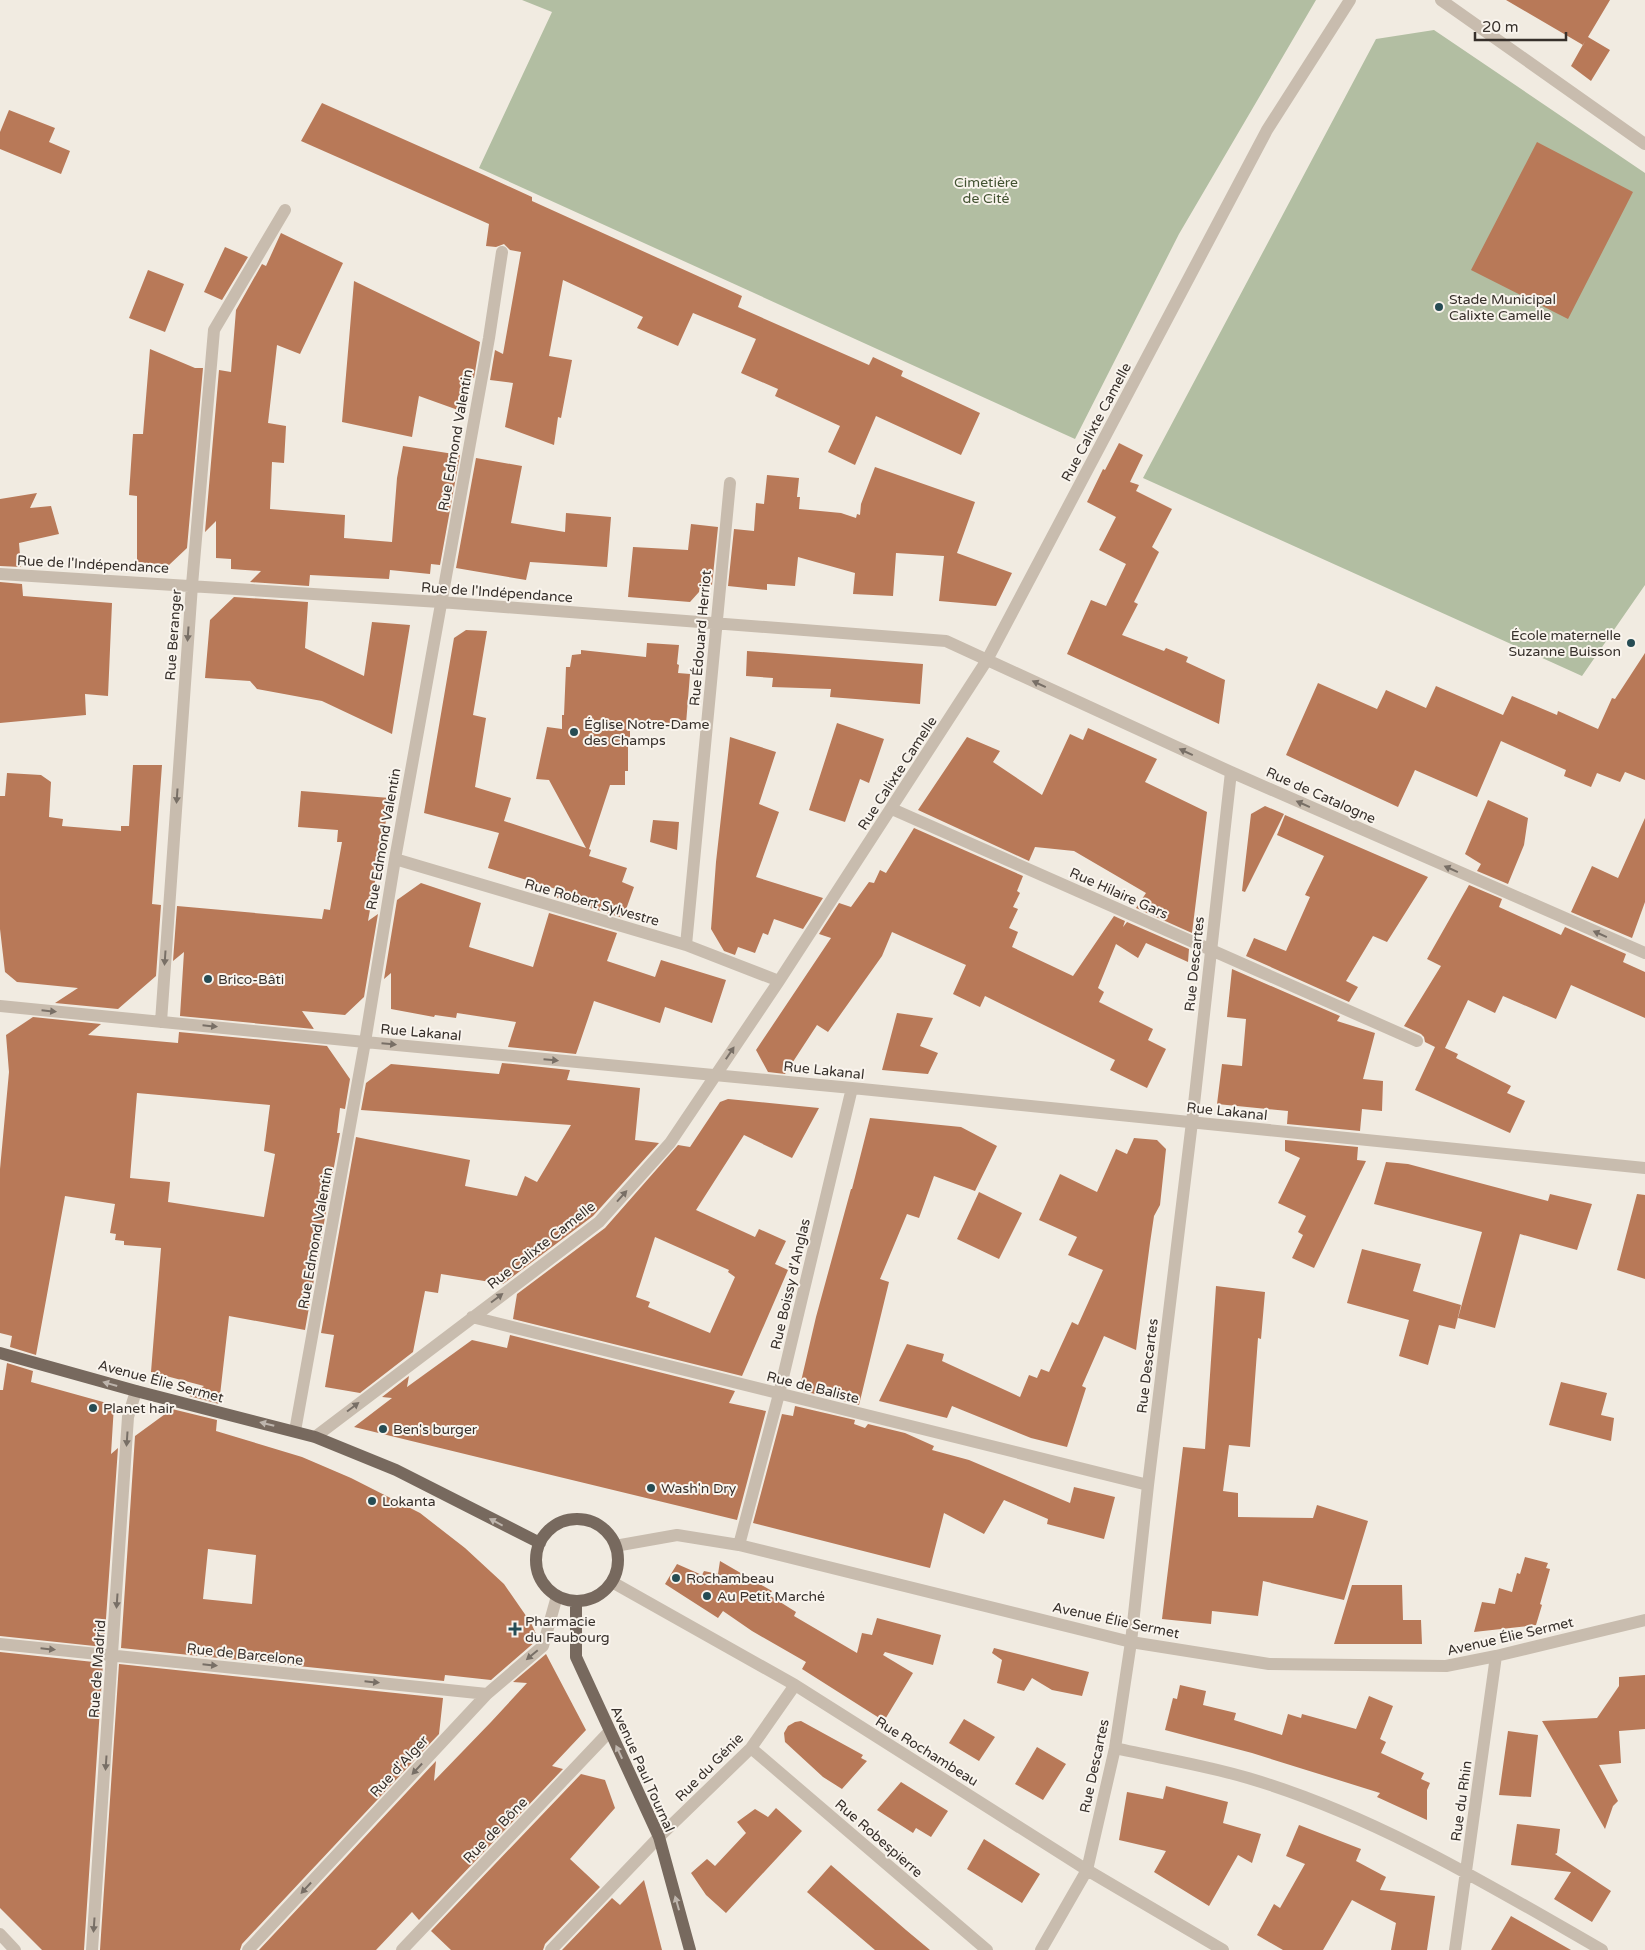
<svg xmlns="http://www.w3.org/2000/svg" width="1645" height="1950" font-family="'Varela Round',sans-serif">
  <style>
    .green { fill: #b2bea2 }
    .building { fill: #b87958; fill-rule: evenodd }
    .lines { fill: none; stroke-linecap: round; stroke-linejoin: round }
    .minor { stroke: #c8bcae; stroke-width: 12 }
    .major { stroke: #77695e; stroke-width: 12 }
    .oneway { fill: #786f66 }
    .oneway2 { fill: #beb5ad }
    .poi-dot { fill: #264c54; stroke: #f9f4ed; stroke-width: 2 }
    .labels { text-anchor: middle; stroke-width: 4; stroke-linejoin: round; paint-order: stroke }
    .park-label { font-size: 14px; fill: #435332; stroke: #f9f4ed }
    .poi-label { font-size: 14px; fill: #37302b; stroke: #f9f4ed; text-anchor: start }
    .street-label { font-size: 14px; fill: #37302b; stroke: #f9f4ed }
  </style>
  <rect width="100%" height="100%" fill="#f1ebe1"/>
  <!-- green -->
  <path class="green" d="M522,0H1316L1179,234L1075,439L479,168L552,12Z
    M1434,30L1645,173V585L1582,676L1143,478L1376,39Z"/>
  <!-- building -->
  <path class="building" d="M1506,0H1610L1588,37L1610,50L1591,81L1571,66L1585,41L1583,45Z
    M322,103L484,175L532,197V201L742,296L738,307L869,365L873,357L903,371L901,376L980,413L961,455L876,416L855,465L828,452L840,426L775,396L778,389L741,373L756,339L693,313L678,346L637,328L643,317L563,280L549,356L572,360L561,418L558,417L554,445L505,427L513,383L490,380L495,350L503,354L521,252L510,250L504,244L496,247L486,246L489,224L301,141Z
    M9,110L55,128L49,142L70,151L61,174L0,149V132Z
    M1537,142L1633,192L1568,319L1471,270Z
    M281,233L343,263L300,354L277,345L268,423L286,426L284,463L272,462L270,509L345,515L344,538L392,542L397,478L403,446L460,455L440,565L431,564L430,574L390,570L389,579L310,575L309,586L250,582L261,571L231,569V559L216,558V521L205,532L219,370L231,372L236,310L262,264L266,266Z
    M225,247L248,257L222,300L204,292Z
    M148,270L184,284L165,332L129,318Z
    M354,281L480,342L474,378L464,376L458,410L419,396L412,437L342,422Z
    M150,349L195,368H203L187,548L169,565L137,562V496L129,495L133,434H143Z
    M1119,443L1143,455L1130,482L1139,485L1136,491L1172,509L1152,547L1159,552L1134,602L1138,604L1122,635L1164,651L1166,648L1188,657L1186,662L1225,680L1219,724L1067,654L1091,600L1106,606L1126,564L1099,550L1116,517L1087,502L1103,469L1105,470Z
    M476,458L522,466L511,523L565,532L566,513L611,517L607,567L530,562L526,580L456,568Z
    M875,467L975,502L957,553L1012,573L996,606L939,601L944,556L896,553L893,596L853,594L855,573L798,557L795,586L767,584V590L728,586L734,529L754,531L756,503L764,504L767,475L799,478L797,497H800L799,509L841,513L856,518L857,514L860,515L861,504Z
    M37,493L30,508L51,506L59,534L19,543L21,567L0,566V499Z
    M691,524L718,527L712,585L700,584L699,592L690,602L628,597L633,547L688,550Z
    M0,582L22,584L23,596L112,603L108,696L85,694L86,715L0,723Z
    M234,597L308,602L305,648L364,676L372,622L410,625L392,734L322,701L257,689L250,681L205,678L210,620Z
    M466,630L487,631L473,715L486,718L475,787L511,798L504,821L586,848L549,780L536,779L547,727L562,729V715H564L566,667H570L572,655L581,654V650L646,657L647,643L679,645L677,664L679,665L678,673L690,674L686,724L630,720V739H628V771H625V785H610L589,849L591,850L589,856L627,868L622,882L634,887L623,918L554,897L556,889L488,868L499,833L424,813L454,638Z
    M747,651L923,664L920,704L830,697L831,689L772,687L773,678L746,676Z
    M1645,653V780L1625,772L1620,782L1597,773L1591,787L1564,776L1566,770L1501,741L1477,797L1415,770L1398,807L1286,755L1318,683L1377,709L1386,690L1426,708L1436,686L1503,715L1512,696L1557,715L1558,711L1598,729L1612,698L1615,699Z
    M837,723L884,739L869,783L860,779L845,822L809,810Z
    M1088,728L1157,759L1145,782L1207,812L1192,933L1136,908L1146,893L1074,851L1035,847L1029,861L918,810L967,737L1000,751L993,762L1042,795L1070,734L1083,740Z
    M730,737L776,752L759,804L779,812L756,877L823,898L803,929L774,919L768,935L763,933L755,953L738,947L735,955L724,951L711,929L716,862Z
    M133,765H162L152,904L161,905L156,976L118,1009L55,1003L78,988L17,982L5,972L0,929V796H5L7,773L41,775L51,782L49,817L63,819L62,826L121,831V826H129Z
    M301,791L390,798L368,921L378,914L364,997L345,1015L302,1011L314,1029L180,1016L184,952L173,961L177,906L322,919L324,909L330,910L342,842H337L338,830L298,827Z
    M1488,800L1528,818L1524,845L1508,884L1477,871L1481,864L1465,854Z
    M1265,806L1284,814L1245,892L1242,891L1251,814Z
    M1285,815L1428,877L1387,942L1373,936L1346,981L1358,987L1349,1002L1246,956L1254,938L1286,951L1310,897L1305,895L1324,856L1277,835Z
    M1645,818V902L1632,938L1571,912L1592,866L1618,878Z
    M653,820L679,822L677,850L650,842Z
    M914,828L1023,876L1017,891L1020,893L1013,907L1018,909L1009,928L1018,932L1012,947L1073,976L1114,916L1125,921L1123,927L1127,922L1189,949L1188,962L1146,943L1138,958L1116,944L1098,988L1104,992L1099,1002L1153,1029L1148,1040L1166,1049L1147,1088L1110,1070L1115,1060L985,996L980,1007L953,994L966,965L892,932L882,956L828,1032L817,1025L785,1074L768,1072L756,1050L831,938L819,934L839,903L851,907L869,882L874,883L880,870L886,873Z
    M421,883L481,903L469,947L533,967L549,913L617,933L607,961L655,977L661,960L726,980L712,1023L665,1007L660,1023L594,1001L576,1054L508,1047L516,1022L457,1013L456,1018L435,1015L434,1017L391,1009V973L384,979L397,900Z
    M1469,885L1502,899L1499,907L1561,935L1565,927L1626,954L1623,962L1645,972V1018L1571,985L1556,1019L1503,996L1495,1013L1468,1000L1445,1048L1458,1054L1456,1058L1511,1086L1507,1093L1525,1101L1510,1133L1415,1090L1435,1047L1425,1042L1424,1037L1421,1034L1404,1026L1441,966L1427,959Z
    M1232,969L1340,1016L1337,1021L1375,1033L1363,1079L1383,1081L1382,1111L1362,1109L1360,1131L1287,1124L1288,1111L1217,1104L1222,1064L1242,1066L1246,1019L1227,1017Z
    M897,1013L933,1018L920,1046L938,1053L928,1074L882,1070Z
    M33,1017L101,1024L88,1035L178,1043L179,1032L327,1046L350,1079L345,1109L340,1108L337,1133H340L305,1330L229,1316L219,1404L189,1396L204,1386L151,1372L161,1248L124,1245V1241L115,1240L116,1234L110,1233L115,1204L65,1196L36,1355L10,1347L12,1336L0,1333V1169L9,1072L6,1035ZM137,1093L270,1105L264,1151L275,1154L264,1217L168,1202L170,1182L130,1178Z
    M502,1063L570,1070L567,1080L640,1088L635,1140L659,1143L593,1216L503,1284L441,1274L438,1293L425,1291L413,1352L360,1393L325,1387L334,1335L321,1333L356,1137L470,1160L465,1186L517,1196L525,1176L537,1182L571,1125L361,1110L366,1083L391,1064L499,1074Z
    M728,1099L819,1108L792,1158L744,1135L696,1210L755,1237L759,1229L786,1241L775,1264L788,1270L742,1376L513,1319L517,1294L605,1228L678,1145L690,1147L720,1102ZM655,1237L729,1270L728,1272L735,1277L710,1333L648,1307L650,1302L636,1297Z
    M870,1118L961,1127L997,1146L975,1191L934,1176L919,1218L907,1214L880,1279L889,1282L859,1405L799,1390L816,1317L851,1189H852Z
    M1134,1138L1157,1140L1166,1149L1160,1205L1154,1216L1150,1243L1136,1350L1104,1336L1082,1386L1086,1388L1067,1447L1031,1438L952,1406L947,1418L879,1401L907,1344L944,1354L942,1361L1020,1397L1029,1375L1037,1378L1041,1369L1049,1372L1072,1322L1078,1325L1103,1270L1068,1255L1077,1237L1039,1220L1060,1174L1097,1192L1116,1149L1127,1154Z
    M1285,1140L1358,1147L1357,1160L1366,1161L1314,1268L1292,1258L1303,1235L1298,1232L1306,1216L1278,1203L1300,1158L1285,1151Z
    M1386,1162L1408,1164L1548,1201L1550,1194L1592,1204L1577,1250L1520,1234L1495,1328L1458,1318L1482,1232L1374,1204Z
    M979,1192L1022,1213L999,1259L957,1239Z
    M1637,1194L1645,1195V1279L1617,1270Z
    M1362,1249L1421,1264L1413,1291L1461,1305L1455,1329L1439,1325L1428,1365L1399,1356L1409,1320L1347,1303Z
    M1216,1286L1265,1292L1261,1339L1258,1338L1250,1447L1229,1445L1223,1491L1238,1493V1517L1313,1518L1317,1505L1368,1521L1344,1600L1263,1581L1258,1616L1212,1611L1211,1624L1162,1619L1183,1447L1205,1449Z
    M510,1335L735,1391L729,1403L766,1411L737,1520L354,1427L392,1398L382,1397L409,1376L407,1387L472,1340L507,1348Z
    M7,1363L33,1371L31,1382L114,1405L111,1454L118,1448L104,1647L0,1636V1390H3Z
    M1561,1382L1607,1393L1601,1415L1614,1418L1611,1441L1549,1425Z
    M795,1406L855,1420L854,1424L865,1428L868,1424L905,1433L934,1446L932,1450L969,1460L1070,1503L1074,1487L1115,1497L1104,1539L1047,1524L1048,1519L1004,1500L984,1534L944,1513L930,1568L753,1523L782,1414L793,1416Z
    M172,1409L217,1420L216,1431L302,1457L351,1478L420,1513L465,1548L504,1584L531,1623L537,1636L536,1641L491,1680L445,1675L444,1681L121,1648L135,1436ZM208,1549L256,1555L252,1604L203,1599Z
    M1525,1557L1548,1563L1546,1568L1550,1569L1540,1604L1542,1605L1536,1625L1474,1632L1482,1602L1495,1604L1499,1588L1512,1592L1517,1573L1520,1574Z
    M720,1561L772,1591L769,1595L796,1612L794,1616L857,1653L862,1633L872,1635L877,1618L941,1635L933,1665L885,1652L883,1655L913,1673L884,1721L802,1669L806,1662L752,1631L723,1611L718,1618L665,1584L677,1564L702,1575L704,1571L718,1574Z
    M1352,1585H1402L1403,1620H1421L1422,1644H1334Z
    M994,1648L1089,1672L1082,1696L1052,1690L1032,1678L1024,1691L997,1683L1002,1660L992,1653Z
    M0,1652L103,1663L84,1950H42L0,1908Z
    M546,1654L586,1730L552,1766L563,1769L419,1920L412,1912L376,1950H259L436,1761L434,1781L491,1722L527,1683L513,1682Z
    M119,1664L443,1698L439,1734L242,1944L240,1950H100Z
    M1645,1675V1729L1619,1731L1621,1763L1599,1765L1618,1801L1613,1806L1605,1829L1542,1721L1597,1718L1619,1686V1677Z
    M1180,1685L1206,1691L1203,1705L1236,1713L1234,1720L1282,1735L1288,1714L1301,1718L1302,1714L1356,1729L1369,1696L1393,1706L1380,1739L1386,1742L1381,1753L1424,1773L1421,1779L1430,1783L1427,1790V1820L1377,1797L1380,1793L1252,1753L1165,1730L1173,1698L1177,1699Z
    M964,1719L995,1737L979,1761L949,1743Z
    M801,1721L863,1755L861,1758L867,1761L842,1789L823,1777L785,1742L784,1733L788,1726L795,1722Z
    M1508,1731L1538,1735L1531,1797L1499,1795Z
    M1037,1747L1066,1764L1043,1800L1015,1784Z
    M581,1774L605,1780L615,1808L570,1859L600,1887L545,1944L543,1950H451L431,1931Z
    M901,1782L948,1811L931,1837L916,1828L913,1833L877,1810Z
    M1166,1786L1228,1802L1223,1823L1261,1834L1252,1863L1238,1855L1209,1906L1154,1872L1166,1851L1119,1840L1127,1792L1163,1799Z
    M776,1808L802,1831L726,1913L706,1895L691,1873L707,1859L715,1866L746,1833L737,1822L755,1809L768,1817Z
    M1517,1824L1560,1829L1557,1853L1555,1854L1611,1891L1592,1922L1554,1899L1571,1872L1511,1865Z
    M1299,1825L1361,1849L1356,1861L1386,1877L1380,1890L1435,1896L1427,1950H1391L1396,1923L1352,1900L1323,1950H1283L1257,1935L1274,1904L1280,1908L1305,1864L1286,1856Z
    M984,1839L1040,1874L1022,1903L967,1869Z
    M831,1865L906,1930L930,1950H875L807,1892Z
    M644,1880L662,1950H562L612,1898L620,1905Z
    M1511,1916L1571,1950H1491Z"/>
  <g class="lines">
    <!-- minor -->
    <path class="minor" d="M1441,0L1645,144
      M0,574L440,602L946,641L1231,772L1645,953
      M892,809L1417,1041
      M395,859L686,945L779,981
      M686,945L730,483
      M0,1006L365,1042L852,1088L1645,1168
      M161,1022L192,585L214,330L285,210
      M472,1317L1148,1485
      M295,1431L365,1042L395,859L489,338L502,252
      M315,1437L599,1222L670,1143L779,981L987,660L1267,130L1350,0
      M739,1545L779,1394L852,1088
      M615,1546L677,1535L739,1545L1131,1642L1269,1664L1446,1666L1496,1656L1645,1620
      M612,1582L795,1685L1087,1870L1223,1950
      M0,1644L487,1694
      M751,1748L987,1950
      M1115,1748C1159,1758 1205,1765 1248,1778C1374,1815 1489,1885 1602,1950
      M0,1934L15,1950
      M92,1950L128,1417L136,1391
      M248,1950L487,1694L543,1646L557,1596
      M402,1950L610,1731
      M551,1950L659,1837L751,1748L795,1685
      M1041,1950L1087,1870L1115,1748L1131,1642L1148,1485L1192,1122L1231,772
      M1455,1950L1496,1656"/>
    <!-- major -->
    <path class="major" d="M0,1353L136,1391L315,1437L396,1470L540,1543
      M536 1560a41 41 0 1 1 82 0a41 41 0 1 1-82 0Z
      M576,1601V1657L659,1837L690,1950"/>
  </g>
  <!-- one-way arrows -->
  <defs><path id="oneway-solid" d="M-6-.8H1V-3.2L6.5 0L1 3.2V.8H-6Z" transform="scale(1.25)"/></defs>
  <g class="oneway">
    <use href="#oneway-solid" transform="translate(188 634) rotate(94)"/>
    <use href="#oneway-solid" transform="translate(1039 684) rotate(-155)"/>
    <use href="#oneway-solid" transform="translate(1186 752) rotate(-155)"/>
    <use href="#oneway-solid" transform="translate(177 796) rotate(94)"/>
    <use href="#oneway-solid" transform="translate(1303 804) rotate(-156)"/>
    <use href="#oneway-solid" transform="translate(1451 869) rotate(-156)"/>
    <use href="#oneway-solid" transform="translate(1600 934) rotate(-156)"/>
    <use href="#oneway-solid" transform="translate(165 958) rotate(94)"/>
    <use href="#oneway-solid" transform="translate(49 1011) rotate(6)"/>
    <use href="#oneway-solid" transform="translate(210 1026) rotate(6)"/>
    <use href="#oneway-solid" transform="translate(389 1044) rotate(5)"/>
    <use href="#oneway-solid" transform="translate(730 1053) rotate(-56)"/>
    <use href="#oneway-solid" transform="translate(551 1060) rotate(5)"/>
    <use href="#oneway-solid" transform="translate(622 1196) rotate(-48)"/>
    <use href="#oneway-solid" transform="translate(497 1298) rotate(-37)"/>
    <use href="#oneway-solid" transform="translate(353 1407) rotate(-37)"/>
    <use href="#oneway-solid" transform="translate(127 1439) rotate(94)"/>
    <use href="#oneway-solid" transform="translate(117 1601) rotate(94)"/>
    <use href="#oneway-solid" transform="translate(48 1649) rotate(6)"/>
    <use href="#oneway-solid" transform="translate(532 1655) rotate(140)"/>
    <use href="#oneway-solid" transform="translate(210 1665) rotate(6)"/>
    <use href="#oneway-solid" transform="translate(372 1682) rotate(6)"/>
    <use href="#oneway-solid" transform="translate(106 1763) rotate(94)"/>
    <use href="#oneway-solid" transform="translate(417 1769) rotate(133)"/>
    <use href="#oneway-solid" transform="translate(306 1888) rotate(133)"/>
    <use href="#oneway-solid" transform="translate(94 1925) rotate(94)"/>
  </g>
  <g class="oneway2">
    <use href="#oneway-solid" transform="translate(110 1384) rotate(-164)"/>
    <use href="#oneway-solid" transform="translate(267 1424) rotate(-166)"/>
    <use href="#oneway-solid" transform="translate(496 1522) rotate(-152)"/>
    <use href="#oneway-solid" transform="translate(619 1752) rotate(-115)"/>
    <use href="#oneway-solid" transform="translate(677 1903) rotate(-106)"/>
  </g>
  <!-- markers -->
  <g class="poi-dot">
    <circle cx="1439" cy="307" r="5"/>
    <circle cx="1631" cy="643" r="5"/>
    <circle cx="574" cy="732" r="5"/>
    <circle cx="208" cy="979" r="5"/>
    <circle cx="93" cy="1408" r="5"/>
    <circle cx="383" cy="1429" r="5"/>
    <circle cx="651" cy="1488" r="5"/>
    <circle cx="372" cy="1501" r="5"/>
    <circle cx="676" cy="1578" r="5"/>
    <circle cx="707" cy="1596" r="5"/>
    <path d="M512.5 1621.5h5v5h5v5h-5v5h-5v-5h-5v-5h5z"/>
  </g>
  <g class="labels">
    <!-- park labels -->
    <g class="park-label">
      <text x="986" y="187">Cimetière<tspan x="986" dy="16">de Cité</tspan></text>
    </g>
    <!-- poi labels -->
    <g class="poi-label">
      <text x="1449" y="304">Stade Municipal<tspan x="1449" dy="16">Calixte Camelle</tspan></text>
      <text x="1621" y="640" text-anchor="end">École maternelle<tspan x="1621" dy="16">Suzanne Buisson</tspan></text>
      <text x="584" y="729">Église Notre-Dame<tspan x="584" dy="16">des Champs</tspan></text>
      <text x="218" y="984">Brico-Bâti</text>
      <text x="103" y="1413">Planet hair</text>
      <text x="393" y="1434">Ben's burger</text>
      <text x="661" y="1493">Wash'n Dry</text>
      <text x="382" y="1506">Lokanta</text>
      <text x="686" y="1583">Rochambeau</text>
      <text x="717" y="1601">Au Petit Marché</text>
      <text x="525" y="1626">Pharmacie<tspan x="525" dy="16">du Faubourg</tspan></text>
    </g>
    <!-- street labels -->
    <g class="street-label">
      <text transform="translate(1096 422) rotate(-62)" y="5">Rue Calixte Camelle</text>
      <text transform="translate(455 440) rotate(-80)" y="5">Rue Edmond Valentin</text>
      <text transform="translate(93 564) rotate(3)" y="5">Rue de l'Indépendance</text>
      <text transform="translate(497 592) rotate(4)" y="5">Rue de l'Indépendance</text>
      <text transform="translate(173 635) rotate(-86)" y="5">Rue Beranger</text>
      <text transform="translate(700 638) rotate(-85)" y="5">Rue Édouard Herriot</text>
      <text transform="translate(897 773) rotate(-57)" y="5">Rue Calixte Camelle</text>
      <text transform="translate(1321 795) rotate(24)" y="5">Rue de Catalogne</text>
      <text transform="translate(383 839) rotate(-80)" y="5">Rue Edmond Valentin</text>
      <text transform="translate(1119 893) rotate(24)" y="5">Rue Hilaire Gars</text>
      <text transform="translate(592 902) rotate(16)" y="5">Rue Robert Sylvestre</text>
      <text transform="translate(1194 964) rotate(-84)" y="5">Rue Descartes</text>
      <text transform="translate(421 1032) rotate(5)" y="5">Rue Lakanal</text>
      <text transform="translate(824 1070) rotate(6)" y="5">Rue Lakanal</text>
      <text transform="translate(1227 1111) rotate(6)" y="5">Rue Lakanal</text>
      <text transform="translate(315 1238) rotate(-80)" y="5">Rue Edmond Valentin</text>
      <text transform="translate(541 1245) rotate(-38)" y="5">Rue Calixte Camelle</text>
      <text transform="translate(790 1284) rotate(-77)" y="5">Rue Boissy d'Anglas</text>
      <text transform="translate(1147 1366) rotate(-83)" y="5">Rue Descartes</text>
      <text transform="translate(161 1381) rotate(15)" y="5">Avenue Élie Sermet</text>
      <text transform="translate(813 1387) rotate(14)" y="5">Rue de Baliste</text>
      <text transform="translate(1116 1620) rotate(12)" y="5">Avenue Élie Sermet</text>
      <text transform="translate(1510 1636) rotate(-13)" y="5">Avenue Élie Sermet</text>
      <text transform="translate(245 1654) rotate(6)" y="5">Rue de Barcelone</text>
      <text transform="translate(97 1669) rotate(-86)" y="5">Rue de Madrid</text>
      <text transform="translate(927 1751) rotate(32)" y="5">Rue Rochambeau</text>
      <text transform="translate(399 1766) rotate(-47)" y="5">Rue d'Alger</text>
      <text transform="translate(1094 1766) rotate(-78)" y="5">Rue Descartes</text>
      <text transform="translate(709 1767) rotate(-45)" y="5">Rue du Génie</text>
      <text transform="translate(643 1769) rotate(66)" y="5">Avenue Paul Tournal</text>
      <text transform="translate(1461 1801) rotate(-82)" y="5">Rue du Rhin</text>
      <text transform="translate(495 1830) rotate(-46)" y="5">Rue de Bône</text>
      <text transform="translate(879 1838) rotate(41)" y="5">Rue Robespierre</text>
    </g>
  </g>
  <!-- scale -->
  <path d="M1475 32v8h91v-8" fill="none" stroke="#37302b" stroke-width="2.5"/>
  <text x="1482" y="32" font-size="15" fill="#37302b" stroke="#f9f4ed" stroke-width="4" paint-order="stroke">20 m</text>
</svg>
